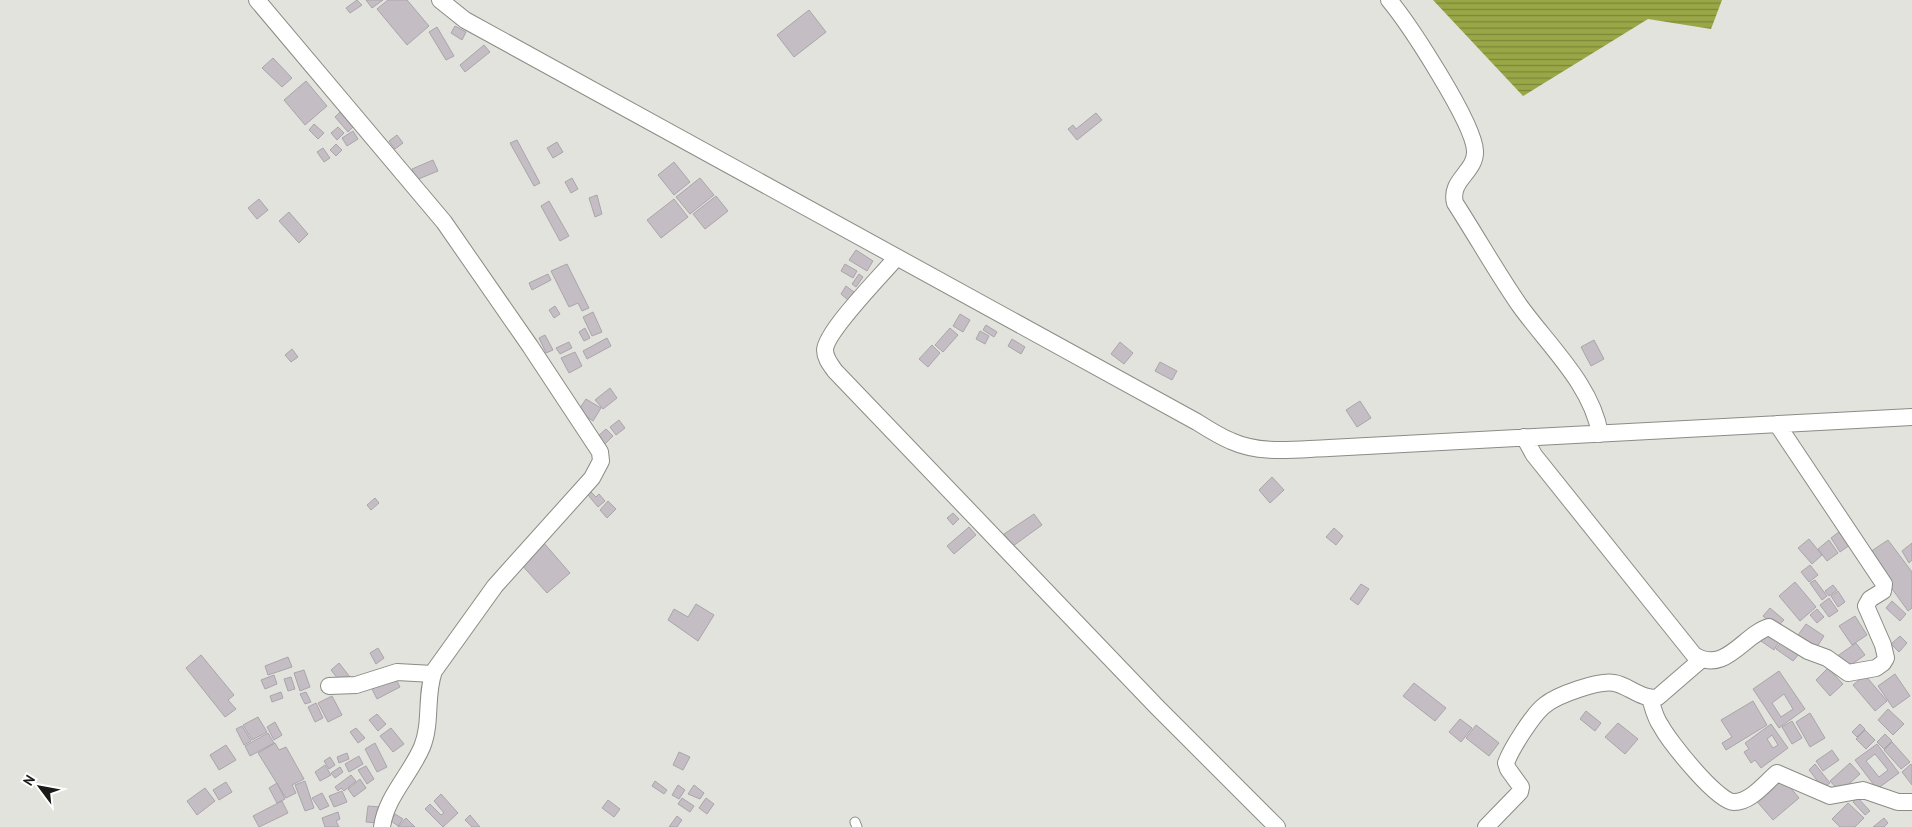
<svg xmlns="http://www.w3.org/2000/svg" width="1912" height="827" font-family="'PT Sans',sans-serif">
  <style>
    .water { fill: url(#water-rules) }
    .building { fill: #c4bec4; stroke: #aaa5ab; fill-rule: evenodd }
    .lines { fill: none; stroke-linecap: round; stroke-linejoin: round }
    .lane-casing { stroke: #8a8c85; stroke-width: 11 }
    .street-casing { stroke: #8a8c85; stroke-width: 18 }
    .lane { stroke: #fff; stroke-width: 9 }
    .street { stroke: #fff; stroke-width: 16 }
  </style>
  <defs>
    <pattern id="water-rules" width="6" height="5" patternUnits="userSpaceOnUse" patternTransform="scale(1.25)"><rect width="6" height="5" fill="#99a746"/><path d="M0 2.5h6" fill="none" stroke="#7c8739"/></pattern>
  </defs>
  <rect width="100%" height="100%" fill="#e2e3dc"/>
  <!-- water -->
  <path class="water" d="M1433,0H1722L1711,29L1648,19L1523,96Z"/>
  <!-- building -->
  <path class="building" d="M357,0L362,5L350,13L346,8Z
    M366,0H383L372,8Z
    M388,0H407L429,26L407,45L377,9Z
    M809,10L826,32L794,57L777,35Z
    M455,26L466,32L462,40L451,33Z
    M437,27L454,56L446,60L429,32Z
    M484,45L490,52L465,72L460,65Z
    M273,58L292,78L282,87L262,68Z
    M306,81L327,106L305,125L284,100Z
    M340,112L353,127L348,132L335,117Z
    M1096,113L1102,120L1077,140L1068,129L1073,125L1076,129Z
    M314,124L324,133L318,139L309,130Z
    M338,127L344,133L337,140L331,133Z
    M353,131L358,139L347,146L342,138Z
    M397,135L403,143L395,149L389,141Z
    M517,140L540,183L534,186L510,143Z
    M557,142L563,152L553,158L547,148Z
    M336,144L342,150L336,156L330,150Z
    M323,148L330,158L324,162L317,152Z
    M433,160L438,171L416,180L412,169Z
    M674,162L690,182L674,195L658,175Z
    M572,178L578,189L571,193L565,182Z
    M700,178L714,195L690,214L676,197Z
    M597,195L602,214L595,217L589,198Z
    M716,196L728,211L705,229L693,214Z
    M259,199L268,210L257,219L248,208Z
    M674,199L688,217L661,238L647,220Z
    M549,201L569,236L560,241L541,206Z
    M289,212L308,234L299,243L279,221Z
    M856,250L873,261L867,271L849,260Z
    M567,264L589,308L582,311L578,303L569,307L551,271Z
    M845,264L857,271L853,278L841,271Z
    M548,274L551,280L532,290L529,283Z
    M859,274L863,277L856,287L852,284Z
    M846,286L854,292L848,300L841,294Z
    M555,306L560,314L554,318L549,310Z
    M593,312L602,332L592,336L583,317Z
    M960,314L970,320L963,332L953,326Z
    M986,325L997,332L994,337L983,330Z
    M585,328L590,338L584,341L579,332Z
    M950,328L958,335L943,352L935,345Z
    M980,331L989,336L985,344L976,339Z
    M545,335L553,350L546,353L539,338Z
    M607,338L611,346L587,359L583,351Z
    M1012,339L1025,347L1021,354L1008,346Z
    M1594,340L1604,359L1591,366L1581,347Z
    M569,342L572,348L560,354L556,348Z
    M1120,342L1133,353L1124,364L1111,354Z
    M932,345L940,353L928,367L919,359Z
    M292,349L298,357L291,362L285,355Z
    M575,352L582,366L569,373L561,358Z
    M1160,362L1177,371L1172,380L1155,371Z
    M610,388L617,398L603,409L595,400Z
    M586,399L601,408L593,421L578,411Z
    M1360,401L1371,418L1357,427L1346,410Z
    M619,420L625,428L616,435L610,427Z
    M606,429L613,436L604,445L597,437Z
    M1272,477L1284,490L1270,503L1259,490Z
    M591,492L596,497L599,494L605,501L598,507L588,495Z
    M375,498L379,503L371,510L367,505Z
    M608,501L616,509L607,518L600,510Z
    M953,513L959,519L953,525L947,518Z
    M1034,514L1042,525L1013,546L1004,534Z
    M969,527L976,535L954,554L947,546Z
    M1334,528L1343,536L1336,545L1326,537Z
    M1844,528L1854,542L1840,552L1831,538Z
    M1809,539L1822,555L1812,564L1798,548Z
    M1829,540L1838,553L1827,561L1818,549Z
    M1888,540L1912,572V608L1908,611L1867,554Z
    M543,542L570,573L547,593L520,563Z
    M1912,543V560L1909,563L1902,551Z
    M1810,565L1818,575L1809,582L1801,572Z
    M1815,580L1827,596L1822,600L1810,583Z
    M1795,582L1816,607L1800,621L1779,596Z
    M1361,584L1369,589L1358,605L1350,599Z
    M1833,585L1837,590L1829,596L1825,591Z
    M1838,591L1845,602L1838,607L1831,596Z
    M1829,598L1838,611L1829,617L1820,605Z
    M1892,601L1906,614L1900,621L1886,608Z
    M696,604L714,615L698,641L668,620L674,609L688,617Z
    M1770,608L1784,620L1776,628L1763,616Z
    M1817,609L1824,617L1817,623L1810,615Z
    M1855,616L1867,635L1852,645L1839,626Z
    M1806,624L1824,636L1815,650L1796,638Z
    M1764,629L1780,640L1774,650L1758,639Z
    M1900,636L1907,643L1899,652L1891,644Z
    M1782,641L1799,654L1793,661L1776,649Z
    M1856,643L1865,655L1845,669L1836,657Z
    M378,648L384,658L376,664L370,653Z
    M201,655L234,695L228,700L236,709L225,717L186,668Z
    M288,657L292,667L268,675L265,666Z
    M339,663L350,677L342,684L331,670Z
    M1828,668L1843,684L1830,696L1816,680Z
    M304,670L310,687L300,691L294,673Z
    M1779,671L1805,709L1779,728L1753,689ZM1784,694L1793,709L1781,717L1772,703Z
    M1895,674L1910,696L1893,708L1878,686Z
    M274,675L277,684L265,689L261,680Z
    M1865,675L1887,701L1875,711L1853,685Z
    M291,677L295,689L288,691L284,679Z
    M395,677L400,687L377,699L372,689Z
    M1414,683L1446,708L1435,721L1403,696Z
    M281,692L283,698L272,702L270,696Z
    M306,692L311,702L305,704L300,694Z
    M332,696L342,715L328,722L318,703Z
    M1753,701L1767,725L1726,750L1722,743L1732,737L1721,720Z
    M316,703L323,718L315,722L308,707Z
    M1888,709L1904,724L1893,735L1878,720Z
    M1586,711L1601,723L1595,731L1580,719Z
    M1810,713L1825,738L1810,747L1796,722Z
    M377,714L386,724L378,731L369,720Z
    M258,717L267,732L252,740L243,725Z
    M1460,719L1472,728L1461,742L1449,732Z
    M1792,721L1802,738L1792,744L1782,727Z
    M275,722L282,735L274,740L267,727Z
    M1618,723L1638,739L1625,754L1605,737Z
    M1771,724L1788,748L1761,768L1755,760L1751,763L1744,752L1749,749L1745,743ZM1772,735L1778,745L1773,748L1767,739Z
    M1860,724L1865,729L1857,737L1852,732Z
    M1476,725L1499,743L1489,756L1466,738Z
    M242,726L251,741L244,745L236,729Z
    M356,728L365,738L358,743L350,732Z
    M391,728L404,744L393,752L380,736Z
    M1865,730L1875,740L1866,749L1856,739Z
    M268,733L274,743L250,756L245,746Z
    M1885,734L1892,741L1884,749L1877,742Z
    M1892,742L1910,762L1901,769L1884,750Z
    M275,743L279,750L286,747L304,779L292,785L296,793L286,798L258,753Z
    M375,743L387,767L377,772L365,749Z
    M1877,744L1899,773L1877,789L1855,760ZM1875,754L1888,770L1879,777L1866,761Z
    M226,745L236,760L219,770L210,755Z
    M1832,750L1839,760L1823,771L1816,761Z
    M679,752L690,757L683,770L673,765Z
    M347,753L349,759L339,763L337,757Z
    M359,756L363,764L349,772L345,764Z
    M330,757L335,765L329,769L324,761Z
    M1850,763L1860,774L1840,792L1830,781Z
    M1815,764L1830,783L1823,788L1809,770Z
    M1911,764L1912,766V785L1902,772Z
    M325,765L331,775L320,781L315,772Z
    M366,766L374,779L367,784L358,770Z
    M340,767L343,772L335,778L331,773Z
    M351,775L356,781L344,791L341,788L338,791L335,787Z
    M1780,775L1799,798L1773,820L1754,798Z
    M360,779L366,788L354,797L348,789Z
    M305,781L314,808L305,811L295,785Z
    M655,781L667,790L664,794L652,786Z
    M226,782L232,792L219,800L213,790Z
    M277,783L285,799L277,803L269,788Z
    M678,785L685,790L679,799L672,795Z
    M694,785L704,793L700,799L688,794Z
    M205,788L215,801L197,815L187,801Z
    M342,791L347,802L334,807L329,796Z
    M322,793L329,806L320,810L312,798Z
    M441,794L458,813L443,827L425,809L430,804L441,815L444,813L434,801Z
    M1857,797L1870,811L1865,815L1853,802Z
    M682,798L694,806L690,812L678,804Z
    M706,798L714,804L707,814L699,808Z
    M608,800L620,809L614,817L602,808Z
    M282,801L288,813L259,827L253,816Z
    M1848,803L1864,818L1855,827H1840L1832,819Z
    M368,806L380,807L378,823L366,822Z
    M338,812L340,819L336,821L339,827H325L322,818Z
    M395,814L403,819L398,826L391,821Z
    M470,815L480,827H472L465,820Z
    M677,816L682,820L677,827H669Z
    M406,818L415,827H398Z
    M1884,818L1888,823L1884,827H1873Z"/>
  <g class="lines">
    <!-- lane casing -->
    <g class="lane-casing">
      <path id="lane" d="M855,822L857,827"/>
    </g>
    <!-- street casing -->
    <g class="street-casing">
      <path id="street" d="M257,0L444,222L530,346L600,452L601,461L592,478L495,586L434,671C425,695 432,723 422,747C410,775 386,797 382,827
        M440,0L465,20L1197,422C1208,429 1219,436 1231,441C1262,455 1297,449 1329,448L1912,417
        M1389,0C1409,24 1474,123 1475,151C1476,172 1449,180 1455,203C1477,237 1497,273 1520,306C1548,345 1592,385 1600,434
        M896,258C882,275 826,331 825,350C825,358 830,364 835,371L1157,707L1277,827
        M1524,437L1534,455L1694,655C1725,675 1744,634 1769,627L1808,651L1827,658L1848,673L1876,668L1883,663L1886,658L1883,645L1866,606L1870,599L1883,591L1884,584L1777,424
        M329,686L356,685L397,672L433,674
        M1650,698C1653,708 1655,718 1661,726C1669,741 1718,803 1734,802C1751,802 1765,783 1777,773L1830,796L1863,790L1898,802H1912
        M1486,827L1520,792L1521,787L1508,769L1506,763C1511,749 1533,714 1545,705C1557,695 1599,680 1614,683C1628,685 1643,701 1658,697L1702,659"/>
    </g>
    <!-- lane -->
    <use href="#lane" class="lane"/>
    <!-- street -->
    <use href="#street" class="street"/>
  </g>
  <!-- north arrow -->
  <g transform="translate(40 787) rotate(302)" stroke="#ffffff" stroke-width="4" paint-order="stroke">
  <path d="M0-4L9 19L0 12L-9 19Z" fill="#1a1b18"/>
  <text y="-8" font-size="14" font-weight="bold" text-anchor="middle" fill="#1a1b18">N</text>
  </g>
</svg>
